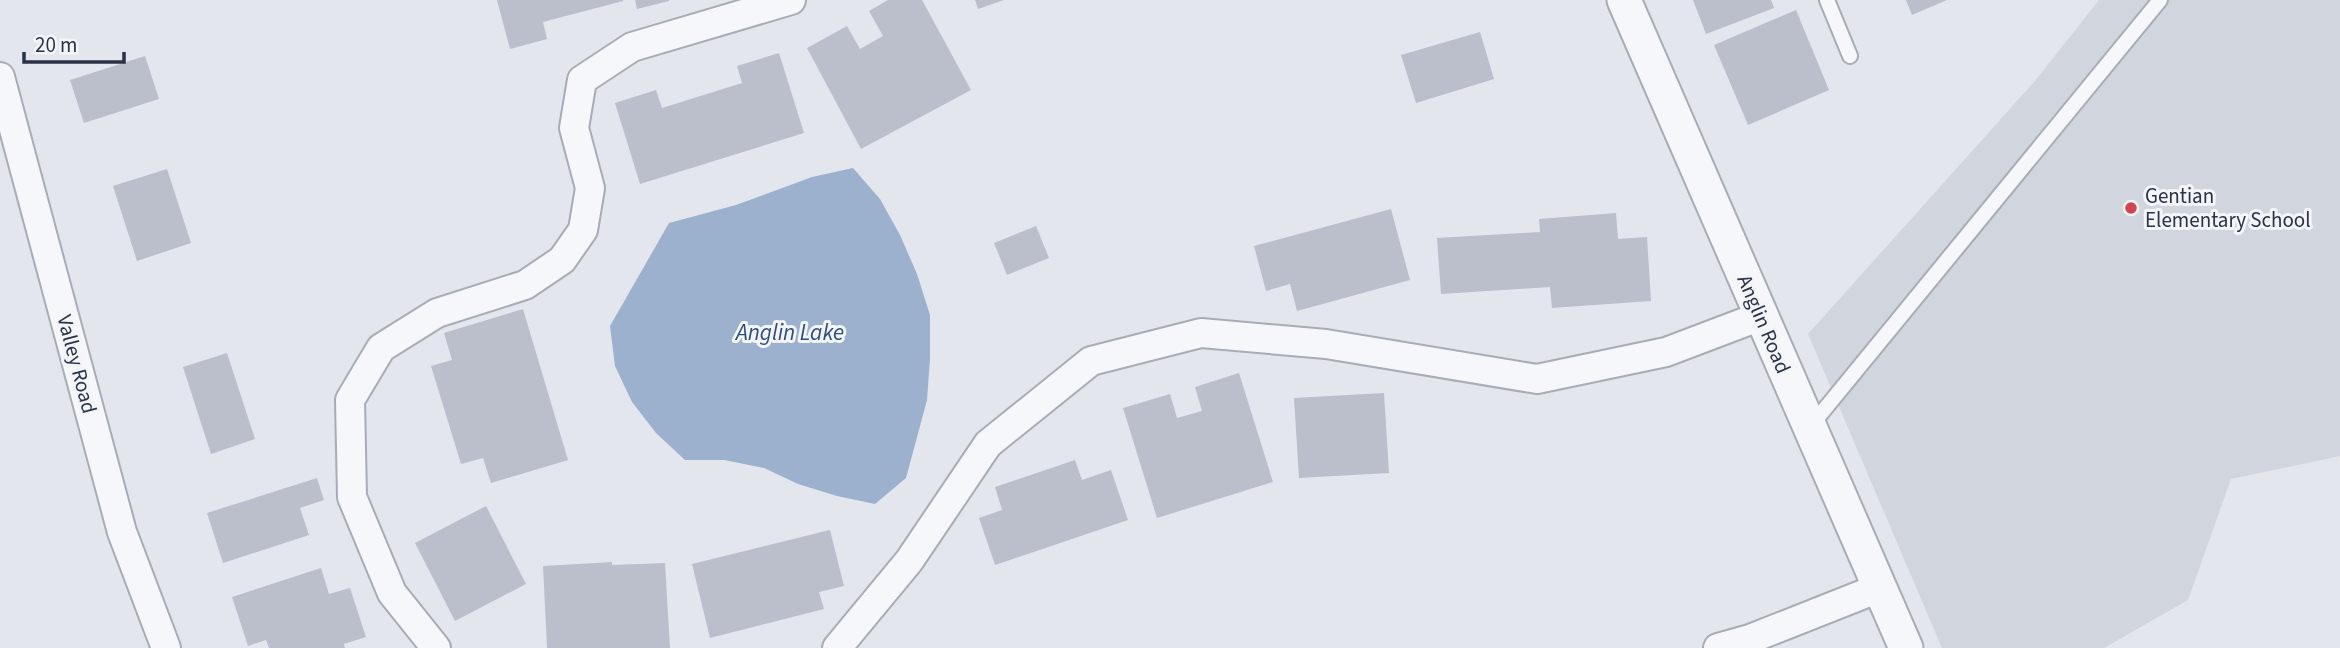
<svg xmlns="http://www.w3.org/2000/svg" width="2340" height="648" font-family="'Source Sans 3',sans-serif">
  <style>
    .built { fill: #d1d5de }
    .water { fill: #9cb1ce }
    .building { fill: #babfcb }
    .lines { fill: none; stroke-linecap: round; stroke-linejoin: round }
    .service-casing { stroke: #a7acb7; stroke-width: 18 }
    .minor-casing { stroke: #a7acb7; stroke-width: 32 }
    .tertiary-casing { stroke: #a7acb7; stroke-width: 37 }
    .service { stroke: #f6f7fa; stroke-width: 14 }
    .minor { stroke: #f6f7fa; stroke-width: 28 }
    .tertiary { stroke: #f6f7fa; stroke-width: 33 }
    .poi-dot { fill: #d9404d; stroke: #f3f5f9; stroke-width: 2.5 }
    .labels { text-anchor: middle; stroke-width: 6; stroke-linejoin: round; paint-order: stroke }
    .poi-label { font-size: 21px; fill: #293246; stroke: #f3f5f9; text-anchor: start }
    .street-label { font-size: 21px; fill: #293246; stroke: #f3f5f9 }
    .water-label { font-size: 23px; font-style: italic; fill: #304d7e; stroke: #f3f5f9 }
  </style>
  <rect width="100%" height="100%" fill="#e3e6ec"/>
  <!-- built -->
  <path class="built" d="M2099,0H2340V456L2231,479L2188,600L2104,648H1942L1808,334L2035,81Z"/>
  <!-- water -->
  <path class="water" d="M853,168L880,199L900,235L917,274L930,315V359L927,400L906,478L875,504L837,496L798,484L764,468L724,460H685L656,433L632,402L615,366L610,326L669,223L736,205L812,177Z"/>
  <!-- building -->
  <path class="building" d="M497,0H623V1L543,22L547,39L510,49Z
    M635,0H669V1L637,9Z
    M888,0H922L971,90L861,149L807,48L847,26L860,49L883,36L869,11Z
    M975,0H1004L978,9Z
    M1693,0H1771L1774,8L1706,34Z
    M1906,0H1947L1912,15Z
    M1796,10L1829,90L1748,125L1714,45Z
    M1480,32L1494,79L1416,103L1401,55Z
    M779,53L804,133L640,184L615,103L656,90L662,108L742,83L737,66Z
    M145,56L159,99L84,123L70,80Z
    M167,169L191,243L137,261L113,186Z
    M1391,209L1410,280L1297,311L1290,284L1266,291L1254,246Z
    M1616,213L1618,239L1647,237L1651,301L1552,308L1550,287L1441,294L1437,238L1540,232L1539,219Z
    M1036,226L1049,258L1007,275L994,243Z
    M523,309L568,460L491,483L483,458L461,464L431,366L452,360L444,333Z
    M227,353L255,439L211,454L183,367Z
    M1239,373L1273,482L1157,518L1123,408L1170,394L1177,418L1202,411L1195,387Z
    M1384,393L1389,473L1299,478L1294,398Z
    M1075,460L1082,480L1111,470L1128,520L995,565L979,518L1002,510L995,487Z
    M317,478L324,500L300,508L309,535L223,563L207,513Z
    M486,506L526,584L455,621L415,543Z
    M830,530L844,586L819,592L824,609L710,638L692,564Z
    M612,562V565L665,563L670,648H547L543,566Z
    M321,568L329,594L350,588L366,637L344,644L345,648H269L266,640L248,646L232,597Z"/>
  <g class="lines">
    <!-- service casing -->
    <g class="service-casing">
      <path id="service" d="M1827,0L1850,56
        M1810,427L2160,0"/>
    </g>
    <!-- minor casing -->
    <g class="minor-casing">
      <path id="minor" d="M0,77L122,532L166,648
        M436,648L392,593L352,497L350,400L381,348L437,313L525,285L562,260L583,230L590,188L574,128L582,80L632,47L791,0
        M837,648L909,561L988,444L1091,361L1201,333L1326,344L1537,379L1666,352L1761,316
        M1718,648L1750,639L1879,588"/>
    </g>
    <!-- tertiary casing -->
    <g class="tertiary-casing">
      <path id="tertiary" d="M1624,0L1906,648"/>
    </g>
    <!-- service -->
    <use href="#service" class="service"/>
    <!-- minor -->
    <use href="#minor" class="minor"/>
    <!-- tertiary -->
    <use href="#tertiary" class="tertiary"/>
  </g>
  <!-- markers -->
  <circle class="poi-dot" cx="2131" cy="208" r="7"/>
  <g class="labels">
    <!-- poi labels -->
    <g class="poi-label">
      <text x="2145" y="203">Gentian<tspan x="2145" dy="24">Elementary School</tspan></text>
    </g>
    <!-- street labels -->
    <g class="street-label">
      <text transform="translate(1764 324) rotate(67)" y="7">Anglin Road</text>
      <text transform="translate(77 364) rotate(75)" y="7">Valley Road</text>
    </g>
    <!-- water labels -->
    <g class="water-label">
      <text x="790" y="340">Anglin Lake</text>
    </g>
  </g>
  <!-- scale -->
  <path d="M24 52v10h100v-10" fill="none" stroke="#293246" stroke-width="3.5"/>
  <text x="35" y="52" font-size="21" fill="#293246" stroke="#f3f5f9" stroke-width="5" paint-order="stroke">20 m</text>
</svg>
